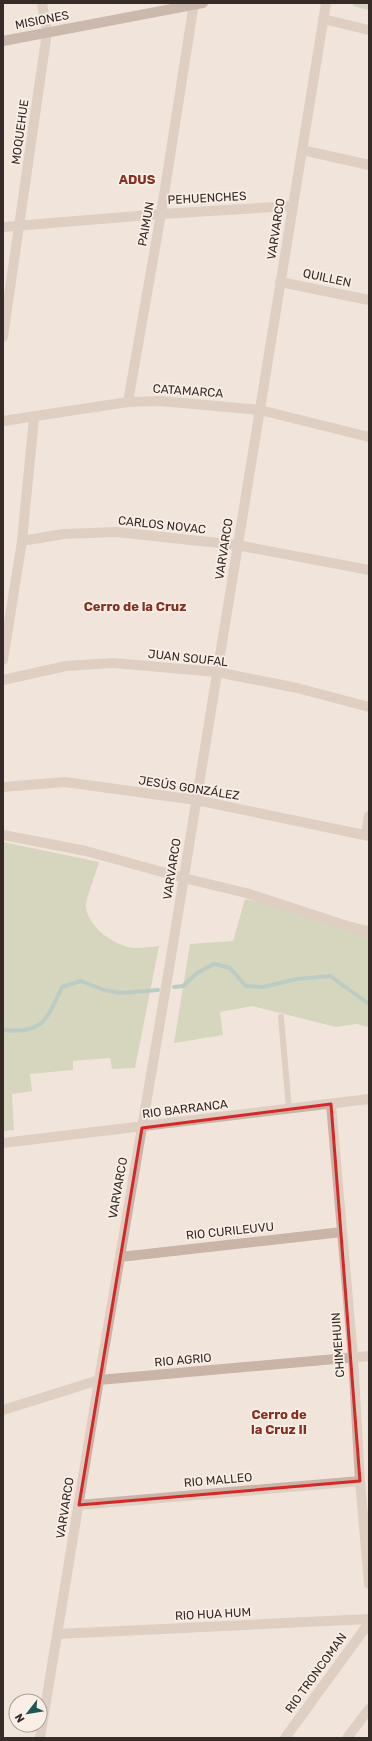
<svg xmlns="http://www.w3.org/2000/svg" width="372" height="1741" font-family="Rubik,sans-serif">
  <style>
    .green { fill: #b7c09b }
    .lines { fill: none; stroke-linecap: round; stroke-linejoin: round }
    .stream { stroke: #7aaeac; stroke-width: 4 }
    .service { stroke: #c9b4a7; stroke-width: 6 }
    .minor { stroke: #c9b4a7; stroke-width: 10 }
    .secondary { stroke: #9d8378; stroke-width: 10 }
    .marked { fill: none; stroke: #d62828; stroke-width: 3; stroke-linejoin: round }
    .labels { text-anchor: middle; stroke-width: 3.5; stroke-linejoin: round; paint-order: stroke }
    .street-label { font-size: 12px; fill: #362b27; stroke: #f9efe7 }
    .neighbourhood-label { font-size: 13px; font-weight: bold; fill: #843121; stroke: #f9efe7 }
  </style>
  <rect width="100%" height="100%" fill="#f1e5db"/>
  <!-- green -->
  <path class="green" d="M353,3H369V10L353,6Z
    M3,842L99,862C97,870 85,901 86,907C88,927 115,947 135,948C143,948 151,947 159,946L135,1068L112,1069L110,1058L73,1061V1070L30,1074L32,1091L12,1094L14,1130L3,1131Z
    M245,899L369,926V1027L356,1024L336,1027L252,1006L220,1012L223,1035L174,1043L190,944L233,941Z"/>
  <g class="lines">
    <!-- stream -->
    <path class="stream" d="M174,987L183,986L197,973L214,964L230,968L246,986L263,987L297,979L330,976L369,1004
      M3,1030C43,1035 47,1019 62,987L81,981L104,990L121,993L158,990"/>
    <!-- service -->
    <path class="service" d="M281,1017L289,1109"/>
    <!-- minor -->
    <path class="minor" d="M323,19L369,30
      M302,150L369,165
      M3,227L161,214L293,206
      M280,282L369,300
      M3,337L47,32L42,3
      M128,402L161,214L194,3
      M3,421L128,402L160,401L260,410L369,437
      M22,541L63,534L116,532L237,545L369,570
      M3,660L22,541L34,418
      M3,680L66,666L113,663L217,672L297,688L369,707
      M3,787L65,782L196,800L369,836
      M3,835L86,851L184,878L246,893L369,933
      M366,835L369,816
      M331,1104L353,1358L360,1481L369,1584
      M3,1143L369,1099
      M120,1257L342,1232
      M3,1410L99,1380L369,1356
      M79,1505L360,1481
      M58,1634L369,1619
      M40,1738L99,1380L169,969L326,3
      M285,1738L369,1623
      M347,1738L369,1709"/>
    <!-- secondary -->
    <path class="secondary" d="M3,41L203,3"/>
  </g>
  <!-- marked area -->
  <path d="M0 0H372V1741H0ZM331,1104L360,1481L79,1505L142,1128Z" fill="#f1e5db" fill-opacity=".55" fill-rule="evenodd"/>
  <path class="marked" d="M331,1104L360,1481L79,1505L142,1128Z"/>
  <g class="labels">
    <!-- street labels -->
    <g class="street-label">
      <text transform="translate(42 20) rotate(-11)" y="4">MISIONES</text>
      <text transform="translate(20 132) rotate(-82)" y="4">MOQUEHUE</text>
      <text transform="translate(207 198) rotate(-3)" y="4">PEHUENCHES</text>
      <text transform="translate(146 224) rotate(-80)" y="4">PAIMUN</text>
      <text transform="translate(276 229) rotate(-81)" y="4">VARVARCO</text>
      <text transform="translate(327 278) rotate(12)" y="4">QUILLEN</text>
      <text transform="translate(188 391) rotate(4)" y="4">CATAMARCA</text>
      <text transform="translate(162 525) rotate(6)" y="4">CARLOS NOVAC</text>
      <text transform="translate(224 549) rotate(-81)" y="4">VARVARCO</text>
      <text transform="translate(188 658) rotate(6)" y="4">JUAN SOUFAL</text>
      <text transform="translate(189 788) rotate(9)" y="4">JESÚS GONZÁLEZ</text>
      <text transform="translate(172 869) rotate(-81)" y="4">VARVARCO</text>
      <text transform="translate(185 1109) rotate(-7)" y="4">RIO BARRANCA</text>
      <text transform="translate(118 1188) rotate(-80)" y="4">VARVARCO</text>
      <text transform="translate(230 1231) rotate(-6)" y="4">RIO CURILEUVU</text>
      <text transform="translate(338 1345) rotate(-94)" y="4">CHIMEHUIN</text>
      <text transform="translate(183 1360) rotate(-5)" y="4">RIO AGRIO</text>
      <text transform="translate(218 1480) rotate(-5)" y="4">RIO MALLEO</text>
      <text transform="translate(65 1508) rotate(-81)" y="4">VARVARCO</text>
      <text transform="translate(213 1614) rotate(-3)" y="4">RIO HUA HUM</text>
      <text transform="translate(316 1673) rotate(-54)" y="4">RIO TRONCOMAN</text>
    </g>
    <!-- neighbourhood labels -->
    <g class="neighbourhood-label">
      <text x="137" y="184">ADUS</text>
      <text x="135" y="611">Cerro de la Cruz</text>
      <text x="279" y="1419">Cerro de<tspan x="279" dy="15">la Cruz II</tspan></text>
    </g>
  </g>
  <!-- border -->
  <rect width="372" height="1741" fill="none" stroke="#362b27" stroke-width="8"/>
  <!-- north arrow -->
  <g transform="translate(28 1713) rotate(239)"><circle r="19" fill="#f9efe7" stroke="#aba19a"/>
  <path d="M0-3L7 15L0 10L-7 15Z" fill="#1d5756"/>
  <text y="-6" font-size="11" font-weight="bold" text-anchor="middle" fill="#362b27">N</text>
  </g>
</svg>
